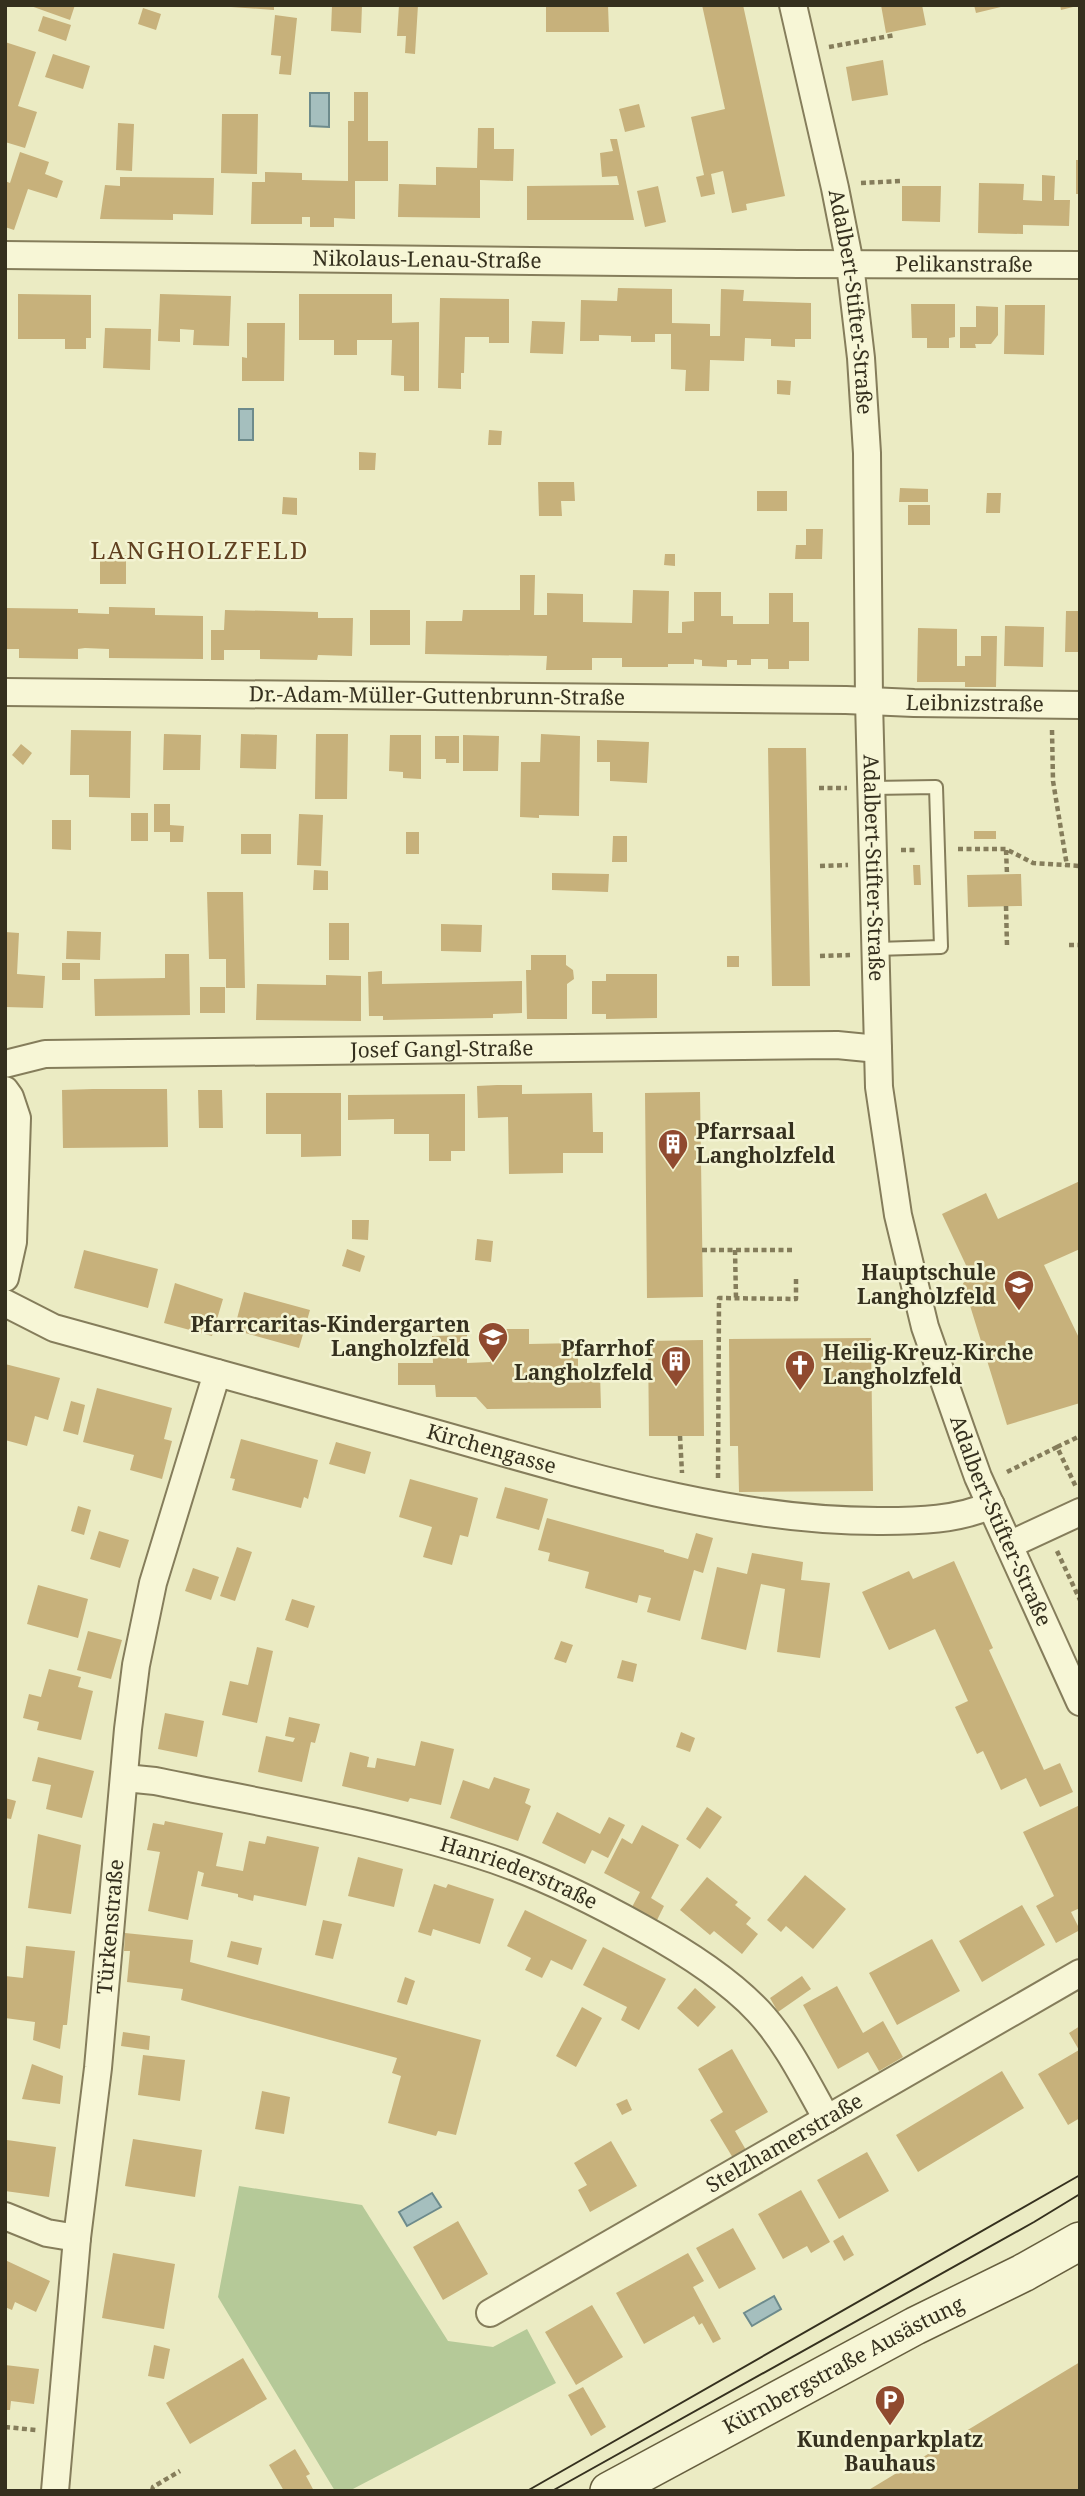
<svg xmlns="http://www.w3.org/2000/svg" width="1085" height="2496" font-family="'Noto Serif',serif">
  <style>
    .green { fill: #b5c998 }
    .water { fill: #a5bfbe; stroke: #6d8b8c; stroke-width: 2 }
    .building { fill: #c7b17b }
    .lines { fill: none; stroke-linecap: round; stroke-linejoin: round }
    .lane-casing { stroke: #857d5b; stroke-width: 16 }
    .street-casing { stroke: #857d5b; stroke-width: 30 }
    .secondary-casing { stroke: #665e3e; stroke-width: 40 }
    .path { stroke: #857d5b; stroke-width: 4.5; stroke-dasharray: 5 3.5; stroke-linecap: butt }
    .lane { stroke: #f7f6d6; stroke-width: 12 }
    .street { stroke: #f7f6d6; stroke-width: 26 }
    .secondary { stroke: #f7f6d6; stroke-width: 37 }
    .tram { stroke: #35301e; stroke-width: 2 }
    .labels { text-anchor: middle; stroke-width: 5; stroke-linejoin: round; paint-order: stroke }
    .street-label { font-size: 21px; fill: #35301e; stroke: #f3f3d2 }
    .poi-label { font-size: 21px; font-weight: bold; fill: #35301e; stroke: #f3f3d2; text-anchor: end }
    .quarter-label { font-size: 24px; letter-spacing: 2px; fill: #604020; stroke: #f3f3d2 }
  </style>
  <rect width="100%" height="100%" fill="#ebebc3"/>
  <!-- green -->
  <path class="green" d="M239,2186L362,2205L448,2341L493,2347L527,2329L556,2383L349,2491H335L218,2297Z"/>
  <!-- water -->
  <path class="water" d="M310,93H329V127L310,126Z
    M239,409H253V440H239Z
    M432,2193L441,2207L407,2226L399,2212Z
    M774,2296L781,2309L752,2326L744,2313Z"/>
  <!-- building -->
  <path class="building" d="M28,5H75L70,20Z
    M231,5H274V10L231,7Z
    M332,5H362L361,33L331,31Z
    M399,5H418L415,54L405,53L406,36H397Z
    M546,5H608L609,32H546Z
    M702,5H743L785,196L746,204L747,210L732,213L723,171L711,174L715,194L701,197L696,177L704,175L691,117L725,109Z
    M881,5H922L926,25L886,33Z
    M974,5H1005V6L976,13Z
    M1060,5H1077V6L1061,10Z
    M143,8L161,14L156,30L138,24Z
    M275,15L297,18L291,75L279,74L281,56L271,55Z
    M43,16L71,25L66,41L38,31Z
    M5,42L36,52L18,106L37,112L25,148L5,142Z
    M53,54L90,66L83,89L45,77Z
    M883,60L888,95L852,101L846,67Z
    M354,92H368V141H388V181H355V219L334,218V227H310V217H302V224H251L252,182H265V172L302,173V180L348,181V121H354Z
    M639,104L645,127L625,132L619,109Z
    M222,114H258L257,174L221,173Z
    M118,123L134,124L132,171L116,170Z
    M478,128H494V149H514L513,181L480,180V218L398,217L399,184L436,185V167L477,168Z
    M610,139H617L634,220H527V186L619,185L617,176L602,177L600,153L613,151Z
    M20,152L49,162L45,174L63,181L57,198L28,189L14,230L5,227V181L10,183Z
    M1076,160H1080V194H1076Z
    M1042,175L1055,176L1054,200H1070L1069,226L1023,225V234L978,233L979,183L1024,184L1023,200L1042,201Z
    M120,177L214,178L213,215L173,214V220L100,219L105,185L120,186Z
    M658,186L666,222L645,227L637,191Z
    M902,186H941L940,222L902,221Z
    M618,288L672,289V323L710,324V336H720L721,289L744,290L743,301L811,303V339H795V347L771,346V339L745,338L744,361L710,360L709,391H685L686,370L671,369V334H655V342H631V336L599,335V341H580L581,300L617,301Z
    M18,294L91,295V338H86V349H65V339H18Z
    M160,294L231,296L229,346L193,345L194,330L180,329V342L158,341Z
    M299,294H392V323L419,322V391H404V376L391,375L392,340H357V355H334V340H299Z
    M440,298L509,299V343H489V337H465L464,373H461V389L438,388Z
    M911,304H955V337L949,338V348H927V338H912Z
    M1005,305H1045L1044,355L1004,354Z
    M976,306L998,307V335L991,344H975L976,348H960V327H976Z
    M532,321L565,322L563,354L530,353Z
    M247,323H285L284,381H242V357L247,358Z
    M105,328L151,329L150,370L103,368Z
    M777,380L791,381L790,395L777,394Z
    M489,430L502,431L501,445H488Z
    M359,452L376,453L375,470H359Z
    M538,482H574L575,501H561L562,516H539Z
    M900,488L928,489V502H899Z
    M757,491H787V511H757Z
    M987,493H1001L1000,513H986Z
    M283,497L297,498V515L282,514Z
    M908,505H930V525H908Z
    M806,529H823L822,559H795L796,545H806Z
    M665,554H675V566L664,565Z
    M100,555H126V584H100Z
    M520,575H535L534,615H547V593L583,594V622L632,623L633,590L669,591L668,633H682V622L694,621V592H721V616H733V624H769V593H793V622H809V661H789V669H768V659H751V665H737V660H727V667L702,666V660L694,659V664H668V667H622V658H592V670H546L547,656L425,654L426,621H462L463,610H520Z
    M109,607L155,608V615L203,616V659L109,658V649L85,648L78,649V659L19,658V649H5V608L78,609V613L109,614Z
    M225,610L318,612V618H353L352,656L318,655L317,660L260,659V650H224V660H211V630H224Z
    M370,610H410V645H370Z
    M1066,611H1080V652H1065Z
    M1005,626L1044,627L1043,667L1004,666Z
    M918,628L957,629V666H965V656H981V636H997L996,687H965V682H917Z
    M71,730L131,731L130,798L89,797V775H70Z
    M164,734L201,735L200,770H163Z
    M241,734L277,735L276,769L240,768Z
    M316,734H348L347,799H315Z
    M541,734L580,736L579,816L539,815V818L520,817L521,762H540Z
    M390,735H421V779L403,778V772L389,771Z
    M463,735L499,736L498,771H463Z
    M435,736H459V763H446V759H435Z
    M597,740L649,742L647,783L610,781V762H597Z
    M21,744L32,753L23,765L12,755Z
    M768,748H806L810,986H772Z
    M154,804H170V825L184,826L183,842H170V832H154Z
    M131,813H148V841H131Z
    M299,814L323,815L321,866L297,865Z
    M52,820H71V850L52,849Z
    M974,831H996V839H974Z
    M406,832H419V854H406Z
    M241,834H271V854H241Z
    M613,836H627V862H612Z
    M913,865H920L921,885H914Z
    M314,870L328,871V890H313Z
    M552,873L609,874L608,892L552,890Z
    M1021,874L1022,906L968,907L967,875Z
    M207,892H243L245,988H226V959H209Z
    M329,923H349V960H329Z
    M441,924L482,925L481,952L441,951Z
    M67,931L101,932L100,960L66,959Z
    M5,932L19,933L17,974L45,976L43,1008L5,1007Z
    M165,954H189L190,1015L95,1016L94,979L165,978Z
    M531,955H566V965L573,970L574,979L567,984V1019H527L526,970H531Z
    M727,956H739V967H727Z
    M62,963H80V980H62Z
    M382,971V984L522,981V1013L493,1014V1018L383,1020V1016H369L368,972Z
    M606,974H657V1018L606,1019V1014H592V981H606Z
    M326,975L361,976V1021L256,1020L257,984L326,985Z
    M200,987H225V1013H200Z
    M497,1085H522V1094L592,1093L593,1132H603V1153H563V1173L509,1174L508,1117L478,1118L477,1086Z
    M93,1089H167L168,1147L63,1148L62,1090Z
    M198,1090H222L223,1128H199Z
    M700,1092L703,1297L647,1298L645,1093Z
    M266,1093H341V1156L301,1157V1134H266Z
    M465,1094V1151H451V1161H429V1134H394V1119L348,1120V1095Z
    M1080,1181V1249L1044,1265L1080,1340V1403L1007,1425L963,1283L972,1278L942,1214L986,1193L998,1219Z
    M352,1220H369L368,1240L352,1239Z
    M477,1239L493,1241L491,1262L475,1260Z
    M347,1249L365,1256L360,1272L342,1266Z
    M84,1250L158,1269L148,1308L74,1288Z
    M175,1283L223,1299L212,1336L164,1323Z
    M244,1292L310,1310L299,1348L234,1330Z
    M490,1329H529V1344L578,1343V1374H600L601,1408L487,1409L476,1397H436L435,1385H398V1363H433L432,1336L467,1335V1363L490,1362Z
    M871,1338L873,1491L739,1492L738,1446H730L729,1339Z
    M703,1340L704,1436H649L648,1341Z
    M5,1364L60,1378L48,1420L35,1416L27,1446L5,1440Z
    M97,1388L172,1408L164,1439L172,1441L162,1479L130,1470L134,1455L83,1442Z
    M71,1401L85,1405L78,1435L63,1431Z
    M241,1439L318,1460L308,1499L304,1497L301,1508L232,1490L235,1479L230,1478Z
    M336,1442L371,1452L365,1474L329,1464Z
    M410,1479L478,1498L468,1537L460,1535L452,1565L423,1557L432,1527L399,1517Z
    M505,1487L548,1499L539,1530L496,1518Z
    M78,1506L91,1510L84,1535L71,1531Z
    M547,1518L664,1550V1552L688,1559L696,1533L713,1538L703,1573L694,1570L680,1621L647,1612L651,1598L639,1595L637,1603L585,1588L589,1572L548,1561L550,1553L538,1550Z
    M99,1531L129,1540L120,1568L90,1559Z
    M237,1547L252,1552L235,1601L220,1596Z
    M752,1553L803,1562L801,1580L830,1583L820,1658L777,1652L785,1589L761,1584L746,1650L701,1639L717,1567L747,1574Z
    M954,1561L993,1648L989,1650L1044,1770L1060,1763L1073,1792L1040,1807L1026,1778L1001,1790L983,1751L977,1754L955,1707L968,1701L935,1629L889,1650L862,1592L909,1571L913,1579Z
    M193,1568L219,1577L211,1600L185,1591Z
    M38,1585L88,1599L78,1638L27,1624Z
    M292,1599L315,1606L308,1628L285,1620Z
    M88,1631L122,1640L111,1679L77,1670Z
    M561,1641L573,1645L566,1663L554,1659Z
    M257,1647L273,1651L257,1723L222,1715L230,1681L248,1685Z
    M622,1660L637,1664L633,1682L617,1678Z
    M49,1669L81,1677L78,1687L93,1691L81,1740L37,1730L39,1722L23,1718L29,1694L41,1697Z
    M165,1713L204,1721L197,1757L158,1749Z
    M289,1717L320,1724L315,1743L311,1742L302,1782L258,1772L266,1736L293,1742L295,1738L285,1736Z
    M681,1732L695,1738L690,1752L676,1747Z
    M421,1741L454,1749L441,1805L410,1798L408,1802L342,1786L350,1752L369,1757L367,1767L375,1768L377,1758L415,1766Z
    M38,1757L94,1771L82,1818L46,1809L51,1785L32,1781Z
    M494,1777L530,1789L525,1803L531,1806L518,1841L450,1818L463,1780L489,1789Z
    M5,1798L16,1801L11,1819L5,1818Z
    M1080,1805V1908L1071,1912L1080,1930L1056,1943L1036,1906L1054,1896L1023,1832Z
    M707,1807L722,1817L700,1849L686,1839Z
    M557,1812L600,1834L609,1817L625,1825L608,1858L592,1850L585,1864L542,1843Z
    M165,1821L223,1833L216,1866L243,1871L249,1841L265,1844L267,1836L319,1847L306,1906L254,1895L253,1901L238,1897V1894L201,1886L204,1873L198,1871L188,1920L148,1911L160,1852L147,1850L153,1823L164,1825Z
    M642,1825L679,1845L651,1898L664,1906L657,1920L632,1907L640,1892L604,1873L622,1838L632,1844Z
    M38,1834L81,1845L71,1914L28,1908Z
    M358,1857L403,1869L394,1907L348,1896Z
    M805,1875L846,1909L813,1949L786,1926L781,1932L767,1920Z
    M707,1877L738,1902L735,1905L751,1918L746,1924L758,1934L742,1954L714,1931L710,1935L680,1910Z
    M434,1884L446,1888L448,1884L494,1899L480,1944L433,1929L431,1936L418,1932Z
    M1022,1905L1045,1945L982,1982L959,1941Z
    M525,1910L587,1940L572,1970L551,1960L542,1978L525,1970L531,1958L507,1946Z
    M323,1920L342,1924L333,1959L315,1955Z
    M125,1933L193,1940L190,1962L481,2040L456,2135L438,2131L436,2136L388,2123L401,2076L392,2073L397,2058L181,2000L183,1989L127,1982L130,1951H124Z
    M932,1939L960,1991L897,2025L869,1973Z
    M231,1941L262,1948L258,1965L227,1957Z
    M26,1946L75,1951L67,2025H63L60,2049L33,2040L35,2022L5,2018V1976L23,1978Z
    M603,1947L666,1979L639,2030L621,2020L627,2007L583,1985Z
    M802,1976L811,1989L778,2012L770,1998Z
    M405,1977L415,1981L407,2005L397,2002Z
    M837,1986L863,2033L883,2021L903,2057L879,2071L868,2052L838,2069L803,2005Z
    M695,1988L716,2007L698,2027L677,2008Z
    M582,2007L602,2018L576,2067L556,2056Z
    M1080,2026V2118L1068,2125L1038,2074L1079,2050L1069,2033Z
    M123,2032L150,2036L149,2050L121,2046Z
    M732,2049L768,2112L735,2131L746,2150L733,2158L710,2120L723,2112L698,2069Z
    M143,2055L185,2060L180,2101L138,2095Z
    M32,2064L63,2076L60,2104L22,2099Z
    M1002,2071L1024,2108L918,2172L896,2135Z
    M262,2091L290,2097L284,2134L255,2129Z
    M627,2099L632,2110L622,2115L616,2104Z
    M133,2139L202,2150L195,2197L125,2186Z
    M7,2140L56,2147L49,2197L5,2191Z
    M611,2141L637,2186L590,2212L578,2190L587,2185L574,2163Z
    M867,2152L889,2191L839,2219L817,2180Z
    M801,2190L830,2242L811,2253L807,2246L783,2259L758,2214Z
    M458,2221L488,2274L443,2300L413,2247Z
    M733,2228L756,2269L719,2289L696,2248Z
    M843,2235L854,2255L844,2261L833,2241Z
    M113,2253L175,2264L164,2329L102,2318Z
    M688,2253L704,2281L693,2287L721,2339L713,2343L702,2323L699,2325L694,2316L644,2344L616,2293Z
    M5,2260L50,2281L36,2312L15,2302L12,2310L5,2307Z
    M592,2305L623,2357L576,2385L545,2332Z
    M154,2345L170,2349L164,2379L148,2376Z
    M243,2358L267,2399L190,2444L166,2403Z
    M1080,2362V2491H867Z
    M5,2365L39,2369L34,2404L11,2401L10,2410H5Z
    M583,2387L606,2427L591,2436L568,2395Z
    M295,2449L310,2474L306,2476L314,2491H284L269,2465Z"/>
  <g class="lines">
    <!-- lane casing -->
    <g class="lane-casing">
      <path id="lane" d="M872,788L936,787L941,947L876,949"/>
    </g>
    <!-- street casing -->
    <g class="street-casing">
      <g id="street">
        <path id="s1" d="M793,5L835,188L850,264L861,358L867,453L869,701L879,1087L898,1215L925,1327L964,1438L978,1477L1080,1702"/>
        <path id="s2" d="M5,255L798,264L1080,265"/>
        <path id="s3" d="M5,692L846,700L914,703L1080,705"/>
        <path id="s4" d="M5,1064L45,1054L837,1045L878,1049"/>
        <path d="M5,1090L10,1097L17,1118L13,1242L5,1278"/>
        <path id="s5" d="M5,1303L54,1328C171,1360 289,1393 406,1425C558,1467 723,1522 882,1521C918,1521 958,1520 991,1505"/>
        <path d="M1009,1545L1080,1512"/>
        <path id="s6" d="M125,1778L155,1781C262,1803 372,1821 477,1854C533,1871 590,1899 642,1928C682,1950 726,1977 758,2011C787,2042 806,2082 827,2119"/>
        <path d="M5,2216L47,2233L77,2238"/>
        <path id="s7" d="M490,2313L1080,1973"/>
        <path id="s8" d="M55,2491L77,2238L98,2068L128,1729L136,1665L153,1583L217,1373"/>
      </g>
    </g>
    <!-- secondary casing -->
    <g class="secondary-casing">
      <g id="secondary">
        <path id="s9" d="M609,2491L915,2326L1023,2273L1080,2241"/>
      </g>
    </g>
    <!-- path -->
    <path class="path" d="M829,47L895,35
      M861,183L900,181
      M1052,730L1053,781L1067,866
      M819,788H847
      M958,849H1006L1033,863L1080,866
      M901,850H918
      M1006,850L1007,874
      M820,866L848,865
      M1006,906L1007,946
      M1069,945H1080
      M820,956L850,955
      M702,1250H795
      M735,1250L736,1298
      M680,1436L682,1473
      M1057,1447L1080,1436
      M1007,1472L1057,1447L1076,1487
      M718,1478L719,1298L796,1299V1276
      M1057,1551L1080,1600
      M5,2427L36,2430
      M152,2491L153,2487L180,2471"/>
    <!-- lane -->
    <use href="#lane" class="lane"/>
    <!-- street -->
    <use href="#street" class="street"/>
    <!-- secondary -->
    <use href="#secondary" class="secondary"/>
    <!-- tram -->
    <path class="tram" d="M527,2491L1080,2175
      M552,2491L1034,2222L1080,2194"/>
  </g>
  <!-- icons -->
  <defs>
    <g id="building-pin" transform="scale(1.575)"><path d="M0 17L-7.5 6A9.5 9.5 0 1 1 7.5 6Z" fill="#904a2f" stroke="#f3f3d2"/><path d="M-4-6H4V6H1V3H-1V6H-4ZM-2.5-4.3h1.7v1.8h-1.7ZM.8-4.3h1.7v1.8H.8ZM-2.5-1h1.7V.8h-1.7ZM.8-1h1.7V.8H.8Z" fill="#fff"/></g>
    <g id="school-pin" transform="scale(1.575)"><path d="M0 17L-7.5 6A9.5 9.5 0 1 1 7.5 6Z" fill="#904a2f" stroke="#f3f3d2"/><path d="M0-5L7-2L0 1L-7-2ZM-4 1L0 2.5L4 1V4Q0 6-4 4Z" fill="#fff"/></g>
    <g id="church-pin" transform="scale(1.575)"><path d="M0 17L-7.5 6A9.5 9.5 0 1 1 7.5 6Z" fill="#904a2f" stroke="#f3f3d2"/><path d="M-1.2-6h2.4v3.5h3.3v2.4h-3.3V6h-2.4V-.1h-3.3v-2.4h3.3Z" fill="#fff"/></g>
    <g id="parking-pin" transform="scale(1.575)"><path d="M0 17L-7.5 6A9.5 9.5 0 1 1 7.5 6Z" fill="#904a2f" stroke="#f3f3d2"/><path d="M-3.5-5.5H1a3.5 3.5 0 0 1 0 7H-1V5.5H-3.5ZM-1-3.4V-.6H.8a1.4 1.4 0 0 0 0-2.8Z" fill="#fff"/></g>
  </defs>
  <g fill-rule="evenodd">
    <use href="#building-pin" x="673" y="1144"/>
    <use href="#school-pin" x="1019" y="1285"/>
    <use href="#school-pin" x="493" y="1337"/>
    <use href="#building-pin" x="676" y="1361"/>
    <use href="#church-pin" x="800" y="1365"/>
    <use href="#parking-pin" x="890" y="2400"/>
  </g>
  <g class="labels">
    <!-- street labels -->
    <g class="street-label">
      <text dy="7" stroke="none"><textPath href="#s2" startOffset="422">Nikolaus-Lenau-Straße</textPath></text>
      <text dy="7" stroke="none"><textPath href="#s2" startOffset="959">Pelikanstraße</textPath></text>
      <text dy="7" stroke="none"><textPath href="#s1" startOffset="303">Adalbert-Stifter-Straße</textPath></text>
      <text dy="7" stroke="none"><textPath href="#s3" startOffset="432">Dr.-Adam-Müller-Guttenbrunn-Straße</textPath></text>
      <text dy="7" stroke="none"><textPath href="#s3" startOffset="970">Leibnizstraße</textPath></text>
      <text dy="7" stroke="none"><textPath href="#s1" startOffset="870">Adalbert-Stifter-Straße</textPath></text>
      <text dy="7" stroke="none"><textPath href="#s4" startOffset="438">Josef Gangl-Straße</textPath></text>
      <text dy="7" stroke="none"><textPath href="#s5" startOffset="509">Kirchengasse</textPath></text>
      <text dy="7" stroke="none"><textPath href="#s1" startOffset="1542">Adalbert-Stifter-Straße</textPath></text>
      <text dy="7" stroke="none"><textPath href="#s6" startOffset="406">Hanriederstraße</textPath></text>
      <text dy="7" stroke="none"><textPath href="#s8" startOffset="567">Türkenstraße</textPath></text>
      <text dy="7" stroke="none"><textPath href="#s7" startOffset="340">Stelzhamerstraße</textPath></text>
      <text dy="7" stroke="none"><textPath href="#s9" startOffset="266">Kürnbergstraße Ausästung</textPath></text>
    </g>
    <!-- poi labels -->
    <g class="poi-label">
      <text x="696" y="1139" text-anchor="start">Pfarrsaal<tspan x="696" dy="24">Langholzfeld</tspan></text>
      <text x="996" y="1280">Hauptschule<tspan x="996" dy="24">Langholzfeld</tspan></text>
      <text x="470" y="1332">Pfarrcaritas-Kindergarten<tspan x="470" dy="24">Langholzfeld</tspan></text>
      <text x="653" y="1356">Pfarrhof<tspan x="653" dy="24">Langholzfeld</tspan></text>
      <text x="823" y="1360" text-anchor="start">Heilig-Kreuz-Kirche<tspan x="823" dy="24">Langholzfeld</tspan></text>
      <text x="890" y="2447" text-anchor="middle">Kundenparkplatz<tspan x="890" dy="24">Bauhaus</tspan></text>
    </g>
    <!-- quarter labels -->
    <g class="quarter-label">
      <text x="200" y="559">LANGHOLZFELD</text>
    </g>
  </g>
  <!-- border -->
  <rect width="1085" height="2496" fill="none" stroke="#35301e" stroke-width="14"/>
</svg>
